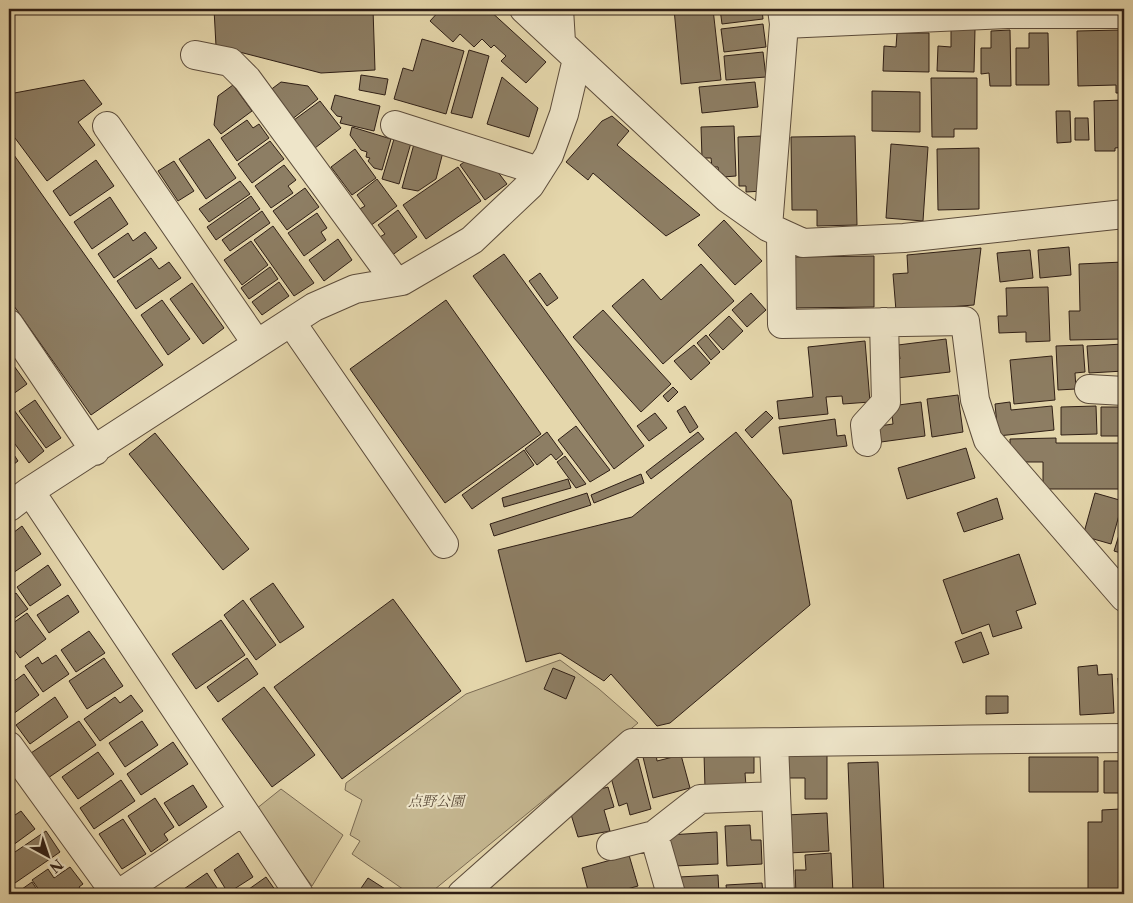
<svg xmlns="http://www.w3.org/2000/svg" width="1133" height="903" font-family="'Libre Caslon Text','Noto Serif JP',serif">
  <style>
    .green { fill: #c6b892; stroke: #7a6b54 }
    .building { fill: #8d7e64; stroke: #2e1e15 }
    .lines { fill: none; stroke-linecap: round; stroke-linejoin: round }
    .minor-casing { stroke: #5c4c3b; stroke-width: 30 }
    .minor { stroke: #eee5c9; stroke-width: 28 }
    .labels { text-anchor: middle; stroke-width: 4; stroke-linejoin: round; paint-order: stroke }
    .park-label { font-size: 14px; font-style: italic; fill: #5c4c3a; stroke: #eee5c9 }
  </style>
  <rect width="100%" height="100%" fill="#e5d7ac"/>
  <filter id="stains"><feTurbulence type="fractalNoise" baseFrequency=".004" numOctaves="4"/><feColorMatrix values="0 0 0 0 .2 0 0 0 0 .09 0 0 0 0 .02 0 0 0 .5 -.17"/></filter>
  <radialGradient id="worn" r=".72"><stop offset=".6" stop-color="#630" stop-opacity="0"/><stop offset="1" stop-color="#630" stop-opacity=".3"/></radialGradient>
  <!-- green -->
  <path class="green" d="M560,660L599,689L638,723L429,894H410L352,854L360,841L350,835L362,800L345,790L346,783L466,694Z
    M281,789L343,835L312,886L256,809Z"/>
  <!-- building -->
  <path class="building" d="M214,9H373L375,70L321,73L216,46Z
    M441,9H488L546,62L526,83L501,61L506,56L494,45L491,48L482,39L474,47L460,34L453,42L430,21Z
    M674,9H713L721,80L681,84Z
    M720,9H762L763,19L722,24Z
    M763,24L766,47L724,52L721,29Z
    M951,28L975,29L974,72L937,71L938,46L951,47Z
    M1010,30L1011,86H990L989,73L981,74V48H991V31Z
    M1121,30L1122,59H1124V93H1116V85L1078,86L1077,31Z
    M897,33H929V72L883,71L884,46L896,47Z
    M1029,33H1048L1049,85H1016V48H1029Z
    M422,39L464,51L446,114L394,99L403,68L413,71Z
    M469,50L489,56L472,118L451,113Z
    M763,52L766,77L726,80L724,56Z
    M361,75L388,79L385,95L359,90Z
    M502,77L538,108L529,137L487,124Z
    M931,78H977V129H954V137H932Z
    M84,80L102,104L78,122L95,145L47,181L9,130V94Z
    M281,82L308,86L318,99L291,120L269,91Z
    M755,82L758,107L702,113L699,87Z
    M233,85L252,111L221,134L214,125L218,96Z
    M872,91L920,92V132L872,131Z
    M335,95L380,106L374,131L340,123L342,117L337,116L331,109Z
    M1124,100V147L1115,148V151H1095L1094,101Z
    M320,101L341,128L315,148L294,120Z
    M1056,111H1070L1071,142L1057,143Z
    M612,116L629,131L617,145L700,215L666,236L593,173L588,180L566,162L602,121Z
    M1075,118H1088L1089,140H1075Z
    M247,120L253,128L259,124L269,138L237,161L221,138Z
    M734,126L736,176L723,177V174H719L718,167H712L711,158H702L701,127Z
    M352,127L391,139L382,170L374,168L368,161L370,158L366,157L367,152L361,150L350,135Z
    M762,136L763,191L746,192V186H739L738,137Z
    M855,136L857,225L817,226V210H792L791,137Z
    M209,139L236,178L206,199L179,159Z
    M394,139L411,143L399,184L382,179Z
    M270,141L284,159L252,183L238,164Z
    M414,144L443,152L436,179L418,191L402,188Z
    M891,144L928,147L923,221L886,218Z
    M9,148L163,365L91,415L9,299Z
    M979,148V209L938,210L937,149Z
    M355,149L376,178L352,195L331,167Z
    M96,160L114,186L70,216L53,191Z
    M467,160L494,167L507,184L485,200L460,165Z
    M174,161L194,191L178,201L158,171Z
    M284,165L296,180L288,186L293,193L271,208L255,186Z
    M458,167L481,201L426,239L403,205Z
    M377,179L397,206L370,226L358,210L365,206L357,195Z
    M240,181L250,194L209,222L199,209Z
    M305,188L319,207L287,230L273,211Z
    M251,196L260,209L216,240L207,227Z
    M110,197L128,224L92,249L74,222Z
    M398,210L417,237L391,256L378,238L385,234L378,225Z
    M262,211L270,223L230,251L222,240Z
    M317,213L327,228L321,232L326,240L304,256L288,233Z
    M724,220L762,261L735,285L698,245Z
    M273,226L314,283L294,296L254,240Z
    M145,232L157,248L114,278L98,254L128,233L133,241Z
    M338,239L352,260L324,281L309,260Z
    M251,241L268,265L242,285L224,260Z
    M1069,247L1071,275L1040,278L1038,250Z
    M981,248L974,305L896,311L893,274L908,273L907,255Z
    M1030,250L1033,278L1000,282L997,253Z
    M504,254L644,446L614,469L473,276Z
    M874,256V307L791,308V257Z
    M151,258L159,269L169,262L181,278L136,309L117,281Z
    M1123,262L1124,339L1070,340L1069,311H1080L1079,264Z
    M701,264L734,301L663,364L612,306L643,279L661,300Z
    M270,267L278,279L249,299L241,288Z
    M540,273L558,298L547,306L529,281Z
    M279,282L289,296L262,315L252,302Z
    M192,283L224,328L203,344L170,299Z
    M1048,287L1050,341L1026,342V332L999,333L998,316H1007L1006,288Z
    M751,293L766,310L747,327L732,310Z
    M162,300L190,339L168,355L141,315Z
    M446,300L541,434L445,503L350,369Z
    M603,310L671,384L641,412L573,337Z
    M729,316L743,331L723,350L709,335Z
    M706,335L720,352L711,360L697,343Z
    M946,339L950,372L897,378L895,359H900L898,345Z
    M865,341L870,402L843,404L842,396L826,397L828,414L779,419L777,401L813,397L808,347Z
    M1123,344L1124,371L1089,373L1087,346Z
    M694,345L710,363L691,380L674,361Z
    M1083,345L1085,372L1075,373L1076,389L1058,390L1056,346Z
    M1052,356L1055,400L1014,404L1010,360Z
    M9,359L27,384L9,397Z
    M673,387L678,392L668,402L663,396Z
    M958,395L963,432L932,437L927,399Z
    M35,400L61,438L46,448L19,411Z
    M921,402L925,436L881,442L879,426L893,424L891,406Z
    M1010,402L1011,410L1052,406L1054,430L998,436L995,404Z
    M685,406L698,427L690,433L677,411Z
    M1096,406L1097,434L1061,435V407Z
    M1101,407H1124V436H1101Z
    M14,410L44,451L29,463L9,436V414Z
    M766,411L773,418L752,438L745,430Z
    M655,413L667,428L649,441L637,426Z
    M835,419L837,436L845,435L847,446L783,454L779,427Z
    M576,426L610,470L590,482L558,440Z
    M547,432L563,454L556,460L551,454L537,465L525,449Z
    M698,432L704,439L651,479L646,472Z
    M736,432L791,500L810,605L670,723L657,726L611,674L604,681L560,653L526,662L498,550L632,517Z
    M155,433L249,549L223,570L129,454Z
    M1056,438V443H1124V489H1043V462H1010V439Z
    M9,447L18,461L9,468Z
    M966,448L975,478L907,499L898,468Z
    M524,450L534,465L472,509L462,495Z
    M565,456L586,484L576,488L557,462Z
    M641,474L644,483L594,503L591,495Z
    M568,479L571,488L504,507L502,498Z
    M587,493L591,505L494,536L490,524Z
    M1095,493L1123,501L1111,544L1083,536Z
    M997,498L1003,519L964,532L957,513Z
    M1124,519V554L1114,551Z
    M22,526L41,554L10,575L9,536Z
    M1019,554L1036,604L1016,611L1022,628L993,637L989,624L962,634L943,580Z
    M48,565L61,585L30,606L17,587Z
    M273,583L304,627L280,643L250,599Z
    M16,593L28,609L9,622V598Z
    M68,595L79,612L49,633L37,615Z
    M393,599L461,691L342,779L274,687Z
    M243,600L276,645L256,660L224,615Z
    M27,613L46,639L20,658L9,642V626Z
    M221,620L245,655L196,689L172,654Z
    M89,631L105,653L76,672L61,650Z
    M981,632L989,654L963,663L955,642Z
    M56,655L69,674L43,692L25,666L38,657L42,664Z
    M104,658L123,686L87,709L69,681Z
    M247,658L258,674L218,702L207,687Z
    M1097,665L1098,675L1112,674L1114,713L1080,715L1078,667Z
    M553,668L575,677L566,699L544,689Z
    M24,674L39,695L9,717V685Z
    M1118,678H1124V714L1120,715Z
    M264,687L315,755L272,787L222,719Z
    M131,695L143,711L100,741L84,719L115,697L120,703Z
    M986,696H1008V713L986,714Z
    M55,697L68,717L30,744L16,725Z
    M79,721L96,745L48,778L31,753Z
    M142,721L158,745L125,767L109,743Z
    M173,742L188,764L141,795L127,774Z
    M785,748H827V799H805V778H785Z
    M98,752L114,774L78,799L62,777Z
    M754,752V773H745L746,786L705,788L704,753Z
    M656,754L657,761L681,755L690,788L653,798L643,757Z
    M1029,757H1098V792H1029Z
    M638,759L651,809L630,815L627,803L619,806L610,774L618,765Z
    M1104,761H1124V793H1104Z
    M878,762L884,894H853L848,763Z
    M121,780L135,801L94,829L80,808Z
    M193,785L207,807L179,826L164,803Z
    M608,787L614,807L604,810L610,831L578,837L569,808L585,803L583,794Z
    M155,798L174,827L164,834L168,840L151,852L128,816Z
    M1120,809V821H1124V894H1088V822H1102V810Z
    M21,811L35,829L9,848V819Z
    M827,813L829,851L788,853L786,815Z
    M123,819L146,854L122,869L99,834Z
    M750,825L751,840H761L762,864L727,866L725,826Z
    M46,831L60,852L15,883L9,873V856Z
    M717,832L718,864L675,866L669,835Z
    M238,853L253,877L228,893L214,870Z
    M831,853L833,894H796L795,870H806L805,855Z
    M629,855L638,886L609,894H589L582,868Z
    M70,867L83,884L79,887L84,894H42L32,880L48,869L54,878Z
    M207,873L221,894H183L181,891Z
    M718,875L719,894H687L686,890H680L679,877Z
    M266,877L278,894H242Z
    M368,878L393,894H357Z
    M32,882L40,894H15Z
    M762,883L763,894H727L726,885Z"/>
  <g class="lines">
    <!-- minor casing -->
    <g class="minor-casing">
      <path id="minor" d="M524,9L727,198L768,227L803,243L904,238L1124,214
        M559,9L561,42
        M784,24L1007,14H1124
        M195,55L230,62L247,79L396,282
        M395,125L539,171
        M107,126L257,344
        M768,227L784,24L782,9
        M781,233L782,324L965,321L975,400L988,440L1124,597
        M291,322L444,544
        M9,324L95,451
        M1089,389L1124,391
        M867,442L865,425L886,402L884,322
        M30,491L299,894
        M9,507L30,491L314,307L355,289L402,281L472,240L530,185L549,155L564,114L577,59
        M774,743L780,894
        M9,746L116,894
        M654,835L671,894
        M611,846L654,835L700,799L776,796
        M119,894L243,811
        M462,894L632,743C796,743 960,739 1124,738"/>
    </g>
    <!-- minor -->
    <use href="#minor" class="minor"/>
  </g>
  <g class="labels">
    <!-- park labels -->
    <g class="park-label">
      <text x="436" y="806">点野公園</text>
    </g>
  </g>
  <!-- margin -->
  <rect width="1133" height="903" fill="none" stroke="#e5d7ac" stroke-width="30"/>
  <rect x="10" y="10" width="1113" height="883" fill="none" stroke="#2e1e15" stroke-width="2.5"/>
  <rect x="15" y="15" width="1103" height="873" fill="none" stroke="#2e1e15"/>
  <!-- north arrow -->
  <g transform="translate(48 856) rotate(140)" stroke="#eee5c9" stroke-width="4" paint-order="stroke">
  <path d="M0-4L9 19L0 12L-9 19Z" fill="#2e1e15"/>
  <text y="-8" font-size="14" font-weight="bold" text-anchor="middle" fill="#2e1e15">N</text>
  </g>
  <rect width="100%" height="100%" filter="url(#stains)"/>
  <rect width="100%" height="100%" fill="url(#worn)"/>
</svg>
